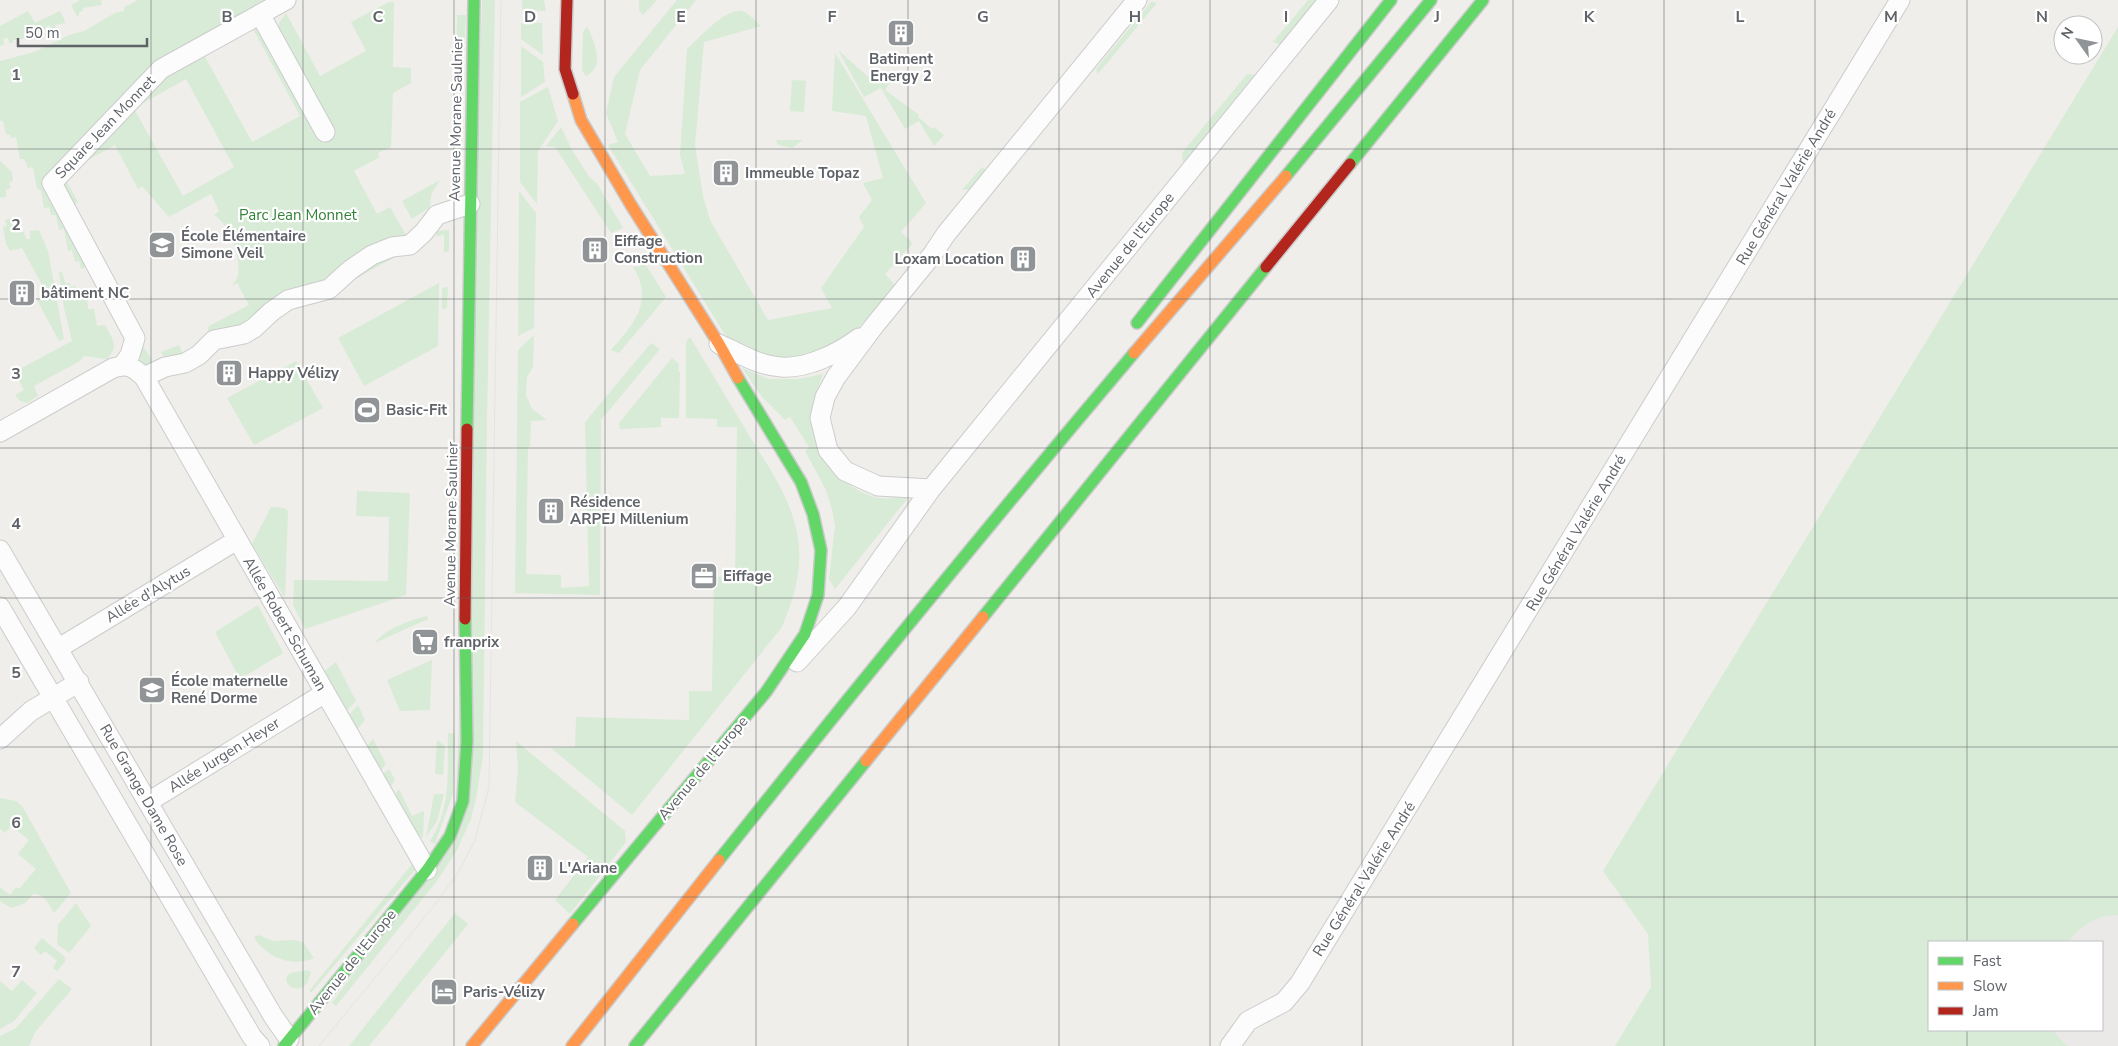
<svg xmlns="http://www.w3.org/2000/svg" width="2118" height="1046" font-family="'Nunito Sans',sans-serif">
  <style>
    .green { fill: #d8ebd6; fill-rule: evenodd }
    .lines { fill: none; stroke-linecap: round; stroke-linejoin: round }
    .runway { stroke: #eae9e7; stroke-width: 116 }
    .street-casing { stroke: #cbcccc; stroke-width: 21 }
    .fast-casing { stroke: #cacacb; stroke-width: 14 }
    .slow-casing { stroke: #cacacb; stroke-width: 14 }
    .jam-casing { stroke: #cacacb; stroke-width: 14 }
    .street { stroke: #fdfcfc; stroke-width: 19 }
    .fast { stroke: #63d668; stroke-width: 11 }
    .slow { stroke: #ff974d; stroke-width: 11 }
    .jam { stroke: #b3261e; stroke-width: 11 }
    .tram { stroke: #e4e4e4; stroke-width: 1 }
    .grid { fill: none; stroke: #5f6368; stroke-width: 1; stroke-opacity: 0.55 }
    .labels { text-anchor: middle; stroke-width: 4.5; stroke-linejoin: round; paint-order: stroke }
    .poi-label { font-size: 15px; font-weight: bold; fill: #5f6368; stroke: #fff; text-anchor: start }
    .street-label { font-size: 15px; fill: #5f6368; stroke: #fff }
    .park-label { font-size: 15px; fill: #348238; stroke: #fff }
    .grid-label { font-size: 16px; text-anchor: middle; font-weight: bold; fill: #5f6368; stroke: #fff; stroke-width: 4.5; stroke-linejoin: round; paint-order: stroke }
  </style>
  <rect width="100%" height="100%" fill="#efeeea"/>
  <!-- green -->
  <path class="green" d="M80,0H101L102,5L83,8V11L79,12V16H77L71,5Z
    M138,0H277L157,66L46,182L98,282L94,284L86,267L81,269L79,261L75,262L72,250L68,251L64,229L59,230L56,215H51L49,207L44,208L41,190L37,189L33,167L28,168L24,159H20L16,137L11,138L10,135L6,134L3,121H0V61L34,52L69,35L84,31L115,13L124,11V7Z
    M482,0H495L487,420L483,755L476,799L471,819L457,850L437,881L336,1006L332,1003L455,834Z
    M522,0H544L546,11L522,10Z
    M639,0H657L643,15L639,10Z
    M677,0H696L640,70L625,134L650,176L685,174L680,155L687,49C698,39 726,7 742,11C749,13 755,21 761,26L704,42L695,145L703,196L710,220L768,320L832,308L821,288L864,227L859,217L872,200L863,183L883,178L866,116L832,111L835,53L926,203L901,232L913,243L885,274L895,285L851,337L805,360L773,359L735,344L724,333L608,145L618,142L606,113L614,77Z
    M1308,0H1318L1281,45L1273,42Z
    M389,2H394L393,67L411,68V83L393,93L391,147L378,153L380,157L354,171L377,214L390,207L409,240C344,275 280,309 212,338L208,329L209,326L249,305L237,283L232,286C234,283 237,279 238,275C241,256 230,225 214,215L219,211L211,194L169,217L142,186L138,189L115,145L74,168L133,107L183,196L234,167L186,79L136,107L162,76L203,53L252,142L300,116L252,27L256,25L278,31L279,23L286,13L320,76L366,51L351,22Z
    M1151,2L1157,3L1098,74L1096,69Z
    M28,11L35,23L60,11L65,21V23L55,25L56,28L51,29L49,25L46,27V29L37,31V34H27V38L13,40V43H9L8,38L3,39L4,45L0,46V26Z
    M457,15H466L463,73L456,80Z
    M521,23H542L543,55L521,39Z
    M587,27L589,30C595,45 605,66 586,76L582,71L583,32Z
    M2118,27V1046H1615L1651,987L1648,934L1603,871ZM2102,942V1030H1929V942Z
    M521,46L543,62L545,82L521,97Z
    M838,50L875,83L880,78L885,82L889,77L892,80L885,90L919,115L918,117L932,129L934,127L944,135L934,146L919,121L905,129L881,88L864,97Z
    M1247,74L1256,75L1183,164L1182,153Z
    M792,80L806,81L804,112L790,111Z
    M548,87L558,121L538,151L537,204L520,182V102Z
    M455,112L462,116L459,191L455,194Z
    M561,127L572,150L588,175L598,185L623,228L611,233L555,147L546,146Z
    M776,140H803L792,148L778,145Z
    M0,161L12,172L13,181L9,183L11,188L6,190V197L0,198Z
    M982,167L988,171L973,189L962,190Z
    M66,180L78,202L69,207L63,187Z
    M440,180L431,195L430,207L412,219L402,201Z
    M519,191L536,213L534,328L518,336Z
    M11,218L13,227H17L19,232H24L26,239H30V231L39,230L48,251L64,339L59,341L37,300L47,294L22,248L10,251L6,244L3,227L7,226L5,220Z
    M449,230V251L444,253V234L437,237L436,231Z
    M403,253L347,283L353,271Z
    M644,262L666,297L619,353L611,350C633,325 655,301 633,267L641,266L640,264Z
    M62,271L65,283H70V287L75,286L77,290L81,289L82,295H87L88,309H94L97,326L105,325C112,339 120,345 107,359L84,356L80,361L34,386L38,396L27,403L20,401L15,395L24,390L14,372L72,341L64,308L59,273Z
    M439,283L438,346L364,386L338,338Z
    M448,287L447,308L442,309V288Z
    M534,335L533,367L527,377L526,395L532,409L547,420L531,421L530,447H528L526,574L561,575V588L589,586L585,422L651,343L660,349L601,420L600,595L515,593L518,350Z
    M690,337C709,369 728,400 747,432C769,468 797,506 799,549C801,577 792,602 782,627L632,815L551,748L575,747L576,717L689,720V691H712L714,577L735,576L737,427H717V419L686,418V342Z
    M140,341L152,360V367L148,370L140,364Z
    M179,345L183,354C175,358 167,363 161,352Z
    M672,358L679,364L678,371L680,372L679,418H661V427L620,429L619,423Z
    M296,361L323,408L254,445L227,398Z
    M742,368L769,379H798L823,374C819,386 813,398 812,410C807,447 837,484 871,496C882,500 893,498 905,497L907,499L835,589L829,579L835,526L832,509L826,490L805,451L809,447L790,417L785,420L762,397Z
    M357,491L410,493L406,595L305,629L293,605L294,580L388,581L389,517L356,516Z
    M271,507L285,508L288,511L285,598L252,544Z
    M258,605L283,653L240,679L215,632Z
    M427,616L428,619L375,643C383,630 412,619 427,616Z
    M432,660L430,710L400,711L387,680Z
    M336,662L356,701L344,714L321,674Z
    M358,705L365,720L355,732L346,718Z
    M448,733L455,734L453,793L435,844L430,841C452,805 447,774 448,733Z
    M373,739L386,764L378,774L364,750Z
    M437,740L445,746L443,775L435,774Z
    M516,741L625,831L626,842L570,914L555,900L588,857L515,802L518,768Z
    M389,769L395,780L390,787L392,790L390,794L381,775Z
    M399,789L412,816L424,811L423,838L407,830L392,798Z
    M434,794H444L437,821L426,837Z
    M0,798L16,801L22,806L71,893L54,913C48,903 45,894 33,894L25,903L11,908L0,901V887L10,895L16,887L19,889L36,869L18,854L29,840L11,826L5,833L0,829Z
    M412,864L415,870L311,993L309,991Z
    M76,903L91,926L69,953L57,944L58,925Z
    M455,913L468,924L461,933L369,1046H349Z
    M259,935L273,941L293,940L303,942L314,958C293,968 265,957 254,937Z
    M42,938L65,957V962L57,971L53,968L57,961L45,951L41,955L34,948Z
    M307,970L311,972C306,1001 279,985 288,975C291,971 302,972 307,970Z
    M59,979L72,989L36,1031L29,1046H0V1036L16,1028Z
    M22,980L37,993L14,1021L0,1029V981L12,991Z"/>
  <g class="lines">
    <!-- runway -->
    <path class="runway" d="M2102,999L2118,973"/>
    <!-- street casing -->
    <g class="street-casing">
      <path id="street" d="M260,14L325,132
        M719,344C738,353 760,366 781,367C807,369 839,353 859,338
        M123,365L130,355L135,338L52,183L161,69L286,0
        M144,377L165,367L185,363L199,355L214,340L244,334L254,328L271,312L288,300L329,289L350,270L372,255L392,247L410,245L424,232L437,215L470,204
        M0,432L113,368C128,363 133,367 144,377L427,870
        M931,489L878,486L845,471L828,450L820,418L825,397L836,377L874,326L932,255L946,234L1137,0
        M0,550L273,1016L289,1039
        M0,607L252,1037L260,1046
        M59,648L237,540
        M797,662L847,607L931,489L1329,0
        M0,739L31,711L79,682
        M148,802L325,693
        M1230,1046L1248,1021L1284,1002L1300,983L1900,0"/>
    </g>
    <!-- fast casing -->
    <g class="fast-casing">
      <path id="fast" d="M1350,164L1483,0
        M1286,176L1431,0
        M1137,323L1391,0
        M467,429L474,0
        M983,617L1266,267
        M719,860C855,689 993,520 1134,353
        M573,924L766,692L805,634L818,595L821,550L813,514L801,482L738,378
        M284,1046L427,870L450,836L463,801L467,741L465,619
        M635,1046L866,761"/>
    </g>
    <!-- slow casing -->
    <g class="slow-casing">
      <path id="slow" d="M573,94L581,120L631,205L719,344L738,378
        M1134,353L1286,176
        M866,761L983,617
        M472,1046L573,924
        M572,1046L719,860"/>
    </g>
    <!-- jam casing -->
    <g class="jam-casing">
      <path id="jam" d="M567,0L565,69L573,94
        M1266,267L1350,164
        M465,619L467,429"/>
    </g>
    <!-- street -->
    <use href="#street" class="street"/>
    <!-- fast -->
    <use href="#fast" class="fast"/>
    <!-- slow -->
    <use href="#slow" class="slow"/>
    <!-- jam -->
    <use href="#jam" class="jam"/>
    <!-- tram -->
    <path class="tram" d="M319,1046L433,907L458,873L475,840L489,787L501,0"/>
  </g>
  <!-- grid -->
  <path class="grid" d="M151,0V1046M303,0V1046M454,0V1046M605,0V1046M756,0V1046M908,0V1046M1059,0V1046M1210,0V1046M1362,0V1046M1513,0V1046M1664,0V1046M1815,0V1046M1967,0V942M0,149H2118M0,299H2118M0,448H2118M0,598H2118M0,747H2118M0,897H2118M1967,1030V1046"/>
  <!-- icons -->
  <defs>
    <g id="building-square" transform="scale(1.4375)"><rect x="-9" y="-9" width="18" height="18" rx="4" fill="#919496" stroke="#fff"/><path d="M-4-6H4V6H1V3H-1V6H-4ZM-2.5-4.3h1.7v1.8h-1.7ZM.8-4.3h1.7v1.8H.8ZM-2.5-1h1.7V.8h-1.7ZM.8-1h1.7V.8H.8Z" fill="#fff"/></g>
    <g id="school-square" transform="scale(1.4375)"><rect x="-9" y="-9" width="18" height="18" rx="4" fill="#919496" stroke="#fff"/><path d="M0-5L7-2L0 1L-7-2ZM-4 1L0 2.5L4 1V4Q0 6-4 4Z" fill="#fff"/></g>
    <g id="stadium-square" transform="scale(1.4375)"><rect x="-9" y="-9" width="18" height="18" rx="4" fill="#919496" stroke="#fff"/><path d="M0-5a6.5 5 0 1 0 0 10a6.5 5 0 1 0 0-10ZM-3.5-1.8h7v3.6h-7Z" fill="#fff"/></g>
    <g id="office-square" transform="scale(1.4375)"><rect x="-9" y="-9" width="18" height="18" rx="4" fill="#919496" stroke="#fff"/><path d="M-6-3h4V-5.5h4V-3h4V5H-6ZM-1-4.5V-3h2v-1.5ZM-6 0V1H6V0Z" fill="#fff"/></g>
    <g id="supermarket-square" transform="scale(1.4375)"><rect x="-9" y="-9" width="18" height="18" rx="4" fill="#919496" stroke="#fff"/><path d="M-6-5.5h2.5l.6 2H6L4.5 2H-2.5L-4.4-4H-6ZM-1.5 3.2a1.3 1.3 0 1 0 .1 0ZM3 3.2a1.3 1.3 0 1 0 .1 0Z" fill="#fff"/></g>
    <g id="hotel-square" transform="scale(1.4375)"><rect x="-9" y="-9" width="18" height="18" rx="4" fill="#919496" stroke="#fff"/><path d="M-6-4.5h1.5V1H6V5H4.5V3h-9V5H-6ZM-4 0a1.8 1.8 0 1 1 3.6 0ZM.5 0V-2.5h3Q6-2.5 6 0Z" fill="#fff"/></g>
  </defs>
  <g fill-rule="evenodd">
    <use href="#building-square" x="901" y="33"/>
    <use href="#building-square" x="726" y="173"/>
    <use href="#school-square" x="162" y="245"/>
    <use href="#building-square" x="595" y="250"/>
    <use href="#building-square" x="1023" y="259"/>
    <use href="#building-square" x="22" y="293"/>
    <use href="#building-square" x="229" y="373"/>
    <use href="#stadium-square" x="367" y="410"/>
    <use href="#building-square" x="551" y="511"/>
    <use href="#office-square" x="704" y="576"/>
    <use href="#supermarket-square" x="425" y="642"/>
    <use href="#school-square" x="152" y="690"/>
    <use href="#building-square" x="540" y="868"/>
    <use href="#hotel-square" x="444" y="992"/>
  </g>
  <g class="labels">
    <!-- poi labels -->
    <g class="poi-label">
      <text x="901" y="64" text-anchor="middle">Batiment<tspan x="901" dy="17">Energy 2</tspan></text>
      <text x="745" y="178">Immeuble Topaz</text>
      <text x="181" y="241">École Élémentaire<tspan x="181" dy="17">Simone Veil</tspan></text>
      <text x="614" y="246">Eiffage<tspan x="614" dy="17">Construction</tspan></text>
      <text x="1004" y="264" text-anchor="end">Loxam Location</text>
      <text x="41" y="298">bâtiment NC</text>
      <text x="248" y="378">Happy Vélizy</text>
      <text x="386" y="415">Basic-Fit</text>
      <text x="570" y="507">Résidence<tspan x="570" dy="17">ARPEJ Millenium</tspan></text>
      <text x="723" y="581">Eiffage</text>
      <text x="444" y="647">franprix</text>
      <text x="171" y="686">École maternelle<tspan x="171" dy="17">René Dorme</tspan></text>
      <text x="559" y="873">L'Ariane</text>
      <text x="463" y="997">Paris-Vélizy</text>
    </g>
    <!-- street labels -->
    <g class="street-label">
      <text transform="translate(456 119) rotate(-89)" y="5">Avenue Morane Saulnier</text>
      <text transform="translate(105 127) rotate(-46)" y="5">Square Jean Monnet</text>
      <text transform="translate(1786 187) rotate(-59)" y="5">Rue Général Valérie André</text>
      <text transform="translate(1130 245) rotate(-51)" y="5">Avenue de l'Europe</text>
      <text transform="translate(451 524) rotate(-89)" y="5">Avenue Morane Saulnier</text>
      <text transform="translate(1576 533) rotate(-59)" y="5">Rue Général Valérie André</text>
      <text transform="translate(148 594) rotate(-31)" y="5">Allée d'Alytus</text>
      <text transform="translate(285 624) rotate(60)" y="5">Allée Robert Schuman</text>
      <text transform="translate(224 755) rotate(-32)" y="5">Allée Jurgen Heyer</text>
      <text transform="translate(703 768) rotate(-50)" y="5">Avenue de l'Europe</text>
      <text transform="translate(144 795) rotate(60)" y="5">Rue Grange Dame Rose</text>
      <text transform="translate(1364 879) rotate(-58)" y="5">Rue Général Valérie André</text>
      <text transform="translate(352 962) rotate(-51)" y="5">Avenue de l'Europe</text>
    </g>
    <!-- park labels -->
    <g class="park-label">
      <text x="298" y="220">Parc Jean Monnet</text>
    </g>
  </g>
  <g class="grid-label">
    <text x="227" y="22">B</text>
    <text x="378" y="22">C</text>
    <text x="530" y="22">D</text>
    <text x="681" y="22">E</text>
    <text x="832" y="22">F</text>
    <text x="983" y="22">G</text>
    <text x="1135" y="22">H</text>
    <text x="1286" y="22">I</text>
    <text x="1437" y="22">J</text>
    <text x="1589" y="22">K</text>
    <text x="1740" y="22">L</text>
    <text x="1891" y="22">M</text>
    <text x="2042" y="22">N</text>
    <text x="16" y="80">1</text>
    <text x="16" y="230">2</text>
    <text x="16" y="379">3</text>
    <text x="16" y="529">4</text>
    <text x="16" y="678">5</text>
    <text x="16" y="828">6</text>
    <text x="16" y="977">7</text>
  </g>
  <!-- legend -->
  <rect x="1928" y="941" width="175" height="90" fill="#ffffff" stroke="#bfc1c3"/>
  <rect x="1938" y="957" width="25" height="8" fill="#63d668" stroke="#bfc1c3"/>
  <text x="1973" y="966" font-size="15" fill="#5f6368">Fast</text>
  <rect x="1938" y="982" width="25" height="8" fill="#ff974d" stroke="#bfc1c3"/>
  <text x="1973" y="991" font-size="15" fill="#5f6368">Slow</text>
  <rect x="1938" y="1007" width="25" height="8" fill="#b3261e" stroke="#bfc1c3"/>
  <text x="1973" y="1016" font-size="15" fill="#5f6368">Jam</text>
  <!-- north arrow -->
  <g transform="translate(2078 40) rotate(303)"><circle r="24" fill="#ffffff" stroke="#bfc1c3"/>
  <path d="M0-4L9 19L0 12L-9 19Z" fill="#919496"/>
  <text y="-8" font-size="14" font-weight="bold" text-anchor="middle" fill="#5f6368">N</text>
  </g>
  <!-- scale -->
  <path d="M18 38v8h129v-8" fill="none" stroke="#5f6368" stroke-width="2.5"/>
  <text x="25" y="38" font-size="15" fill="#5f6368" stroke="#ffffff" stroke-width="4" paint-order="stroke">50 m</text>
</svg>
